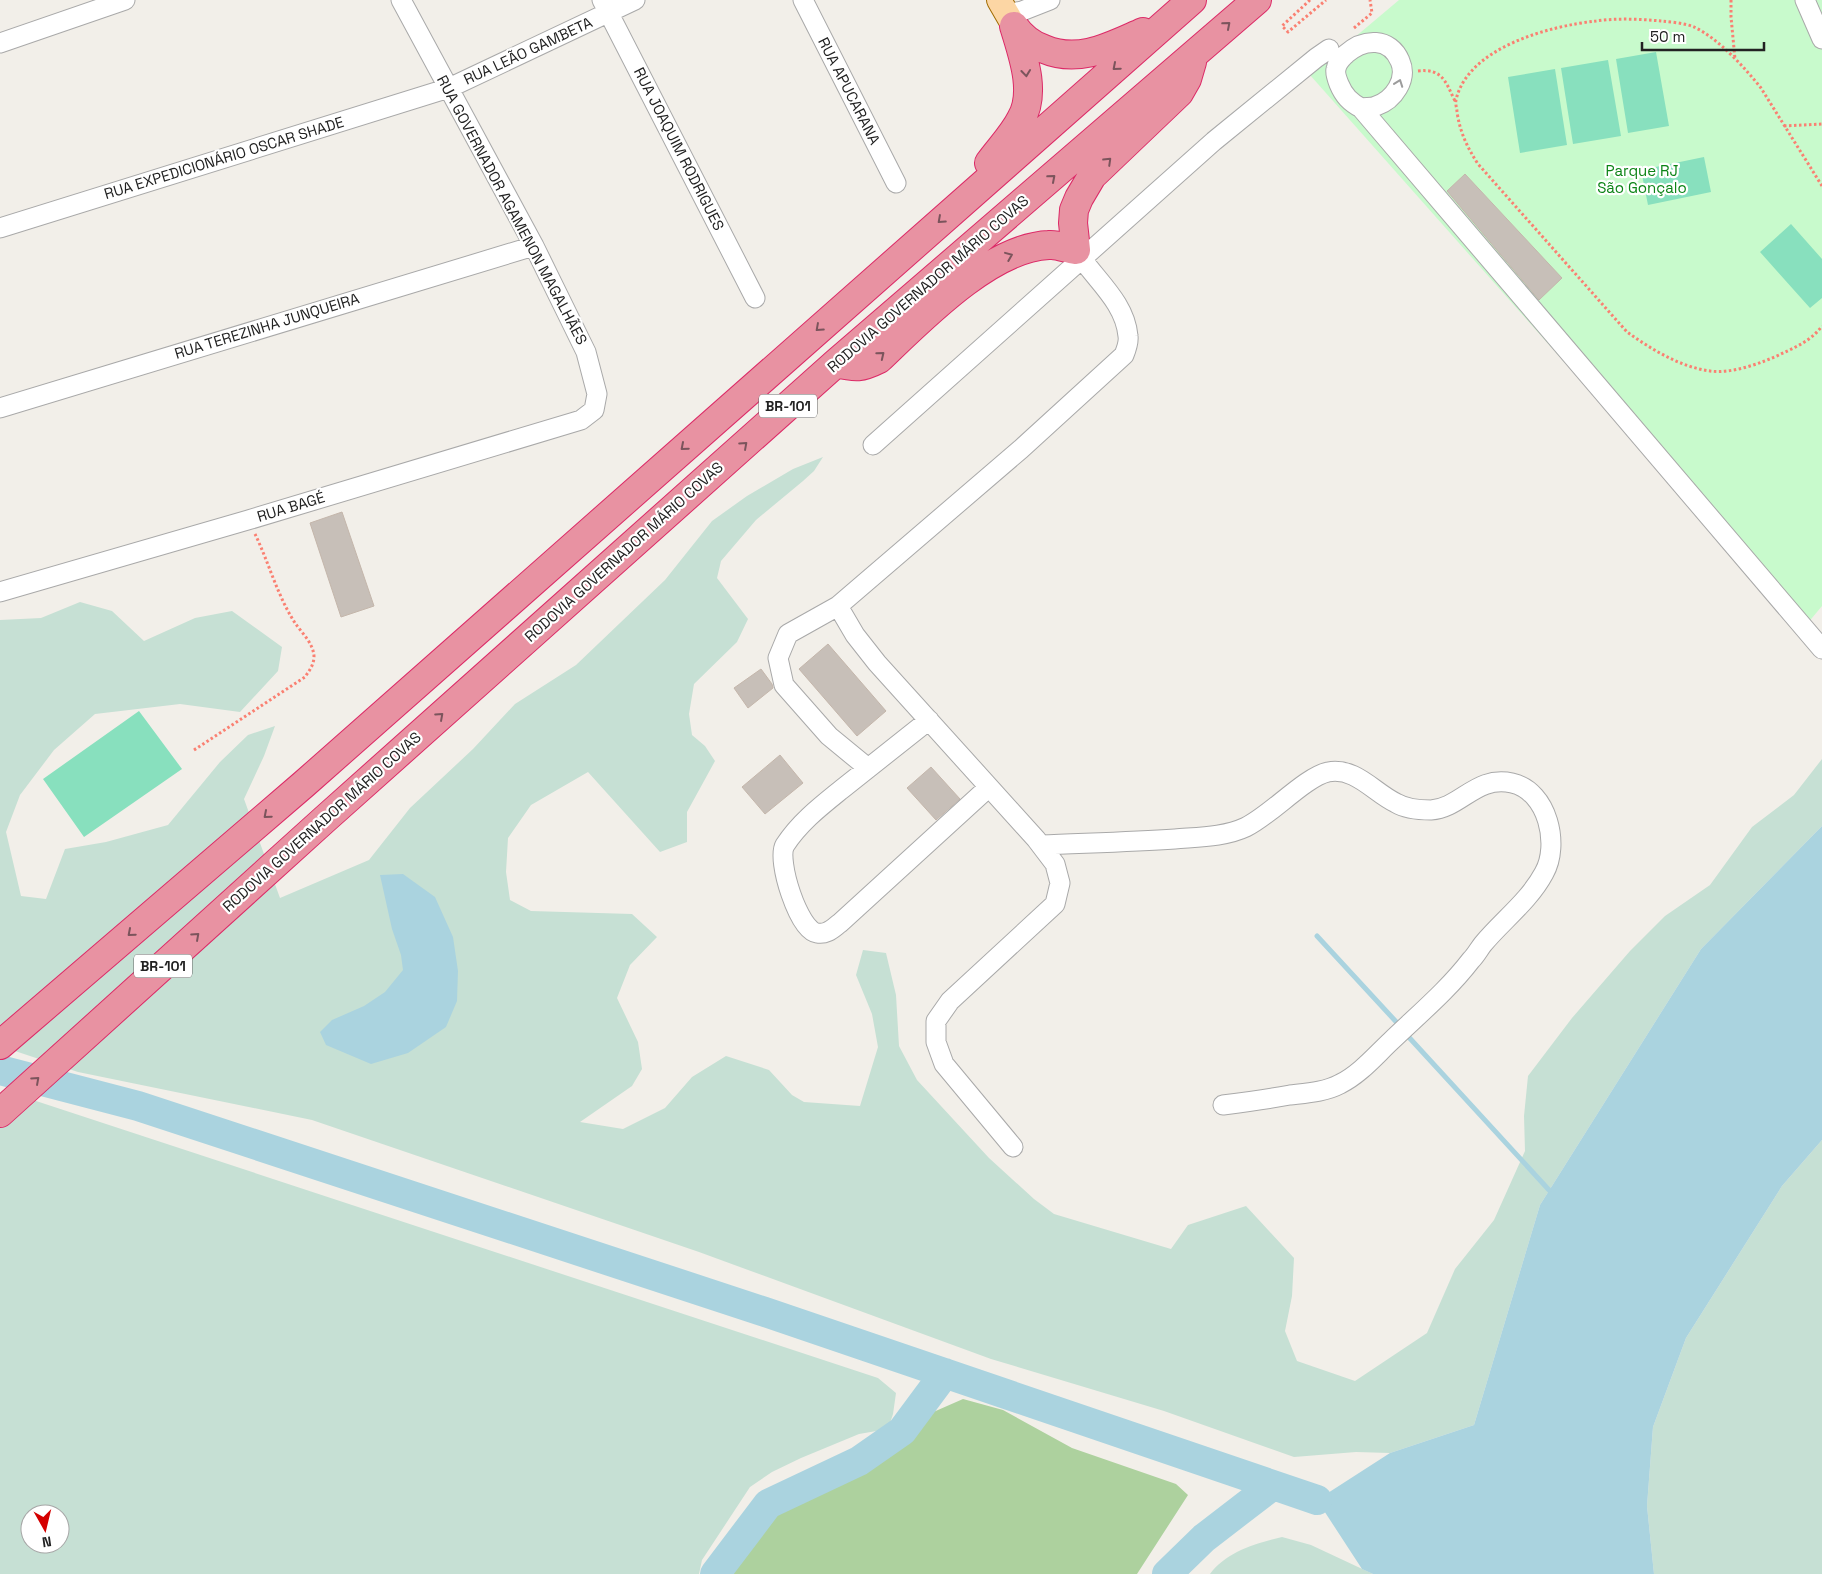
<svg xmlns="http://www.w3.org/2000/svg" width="1822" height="1574" font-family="'Space Grotesk',sans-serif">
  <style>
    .forest { fill: #add19e }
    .wetland { fill: #c6e0d4; fill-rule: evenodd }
    .park { fill: #c8facc }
    .pitch { fill: #88e0be }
    .water { fill: #aad3df }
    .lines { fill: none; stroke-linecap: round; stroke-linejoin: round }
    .stream { stroke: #aad3df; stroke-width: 5 }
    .river { stroke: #aad3df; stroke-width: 30 }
    .building { fill: #c7bfb8; stroke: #c4b6ab }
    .minor-casing { stroke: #a9a9a9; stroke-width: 21 }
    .major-casing { stroke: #a06b00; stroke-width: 26 }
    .highway-casing { stroke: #dc2a67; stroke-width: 30 }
    .path { stroke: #fa8072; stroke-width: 3; stroke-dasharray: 2.5 2.5; stroke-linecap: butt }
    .minor { stroke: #fff; stroke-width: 19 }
    .major { stroke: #fcd6a4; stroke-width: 24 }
    .highway { stroke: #e892a2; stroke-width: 28 }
    .oneway { stroke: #7b545c }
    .oneway2 { stroke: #9c9c9c }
    .labels { text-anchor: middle; stroke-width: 4.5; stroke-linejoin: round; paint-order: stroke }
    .shield { fill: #fff; stroke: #646464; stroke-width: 1 }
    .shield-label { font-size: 14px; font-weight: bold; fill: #222 }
    .street-label { font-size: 15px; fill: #222; stroke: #fff }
    .park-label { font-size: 15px; fill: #0c8416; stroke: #fff }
  </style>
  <rect width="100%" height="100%" fill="#f2efe9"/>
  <!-- forest -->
  <path class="forest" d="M963,1399L1003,1410L1072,1448L1176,1484L1188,1495L1137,1574H732L773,1512L803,1495L864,1473L899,1448L922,1417Z"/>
  <!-- wetland -->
  <path class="wetland" d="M823,457L814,471L803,481L756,520L721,561L717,578L748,619L737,642L694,684L689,714L692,735L705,746L715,761L687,812V842L660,852L588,772L531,805L508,838L506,872L510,900L531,911L632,914L657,937L630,965L617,998L638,1042L642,1069L632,1086L580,1122L623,1129L665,1108L692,1077L726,1056L769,1070L792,1095L804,1102L860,1106L878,1047L872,1014L856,975L863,950L886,953L896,995L899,1046L917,1080L989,1158L1034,1199L1054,1214L1171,1249L1188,1225L1246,1206L1294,1258L1292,1296L1285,1331L1297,1361L1355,1381L1427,1333L1455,1269L1494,1220L1525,1151L1524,1116L1528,1076L1572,1018L1630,951L1665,916L1710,885L1752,827L1794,795L1822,759V826L1701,949L1540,1205L1474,1425L1390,1453L1356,1452L1294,1457L1164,1411L991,1359L699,1252L312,1120L78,1072L0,1046V620L41,618L80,602L112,611L144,641L195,618L232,611L282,647L278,671L240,712L180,704L95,714L54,750L20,795L6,832L21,896L46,899L65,849L106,842L168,825L220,762L248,735L275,726L264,756L244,799L280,898L369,860L410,808L473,749L515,704L576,665L665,580L712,521L747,496L793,469Z
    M0,1094L33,1100L878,1378L896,1393L893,1414L888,1429L859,1434L801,1458L772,1472L750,1487L702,1560L699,1574H0ZM30,1514H60V1544H30Z
    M1822,1140V1574H1654L1647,1506L1653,1427L1686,1338L1782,1186Z
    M1282,1537L1311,1545L1373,1574H1210C1226,1552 1256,1543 1282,1537Z"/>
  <!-- park -->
  <path class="park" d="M1399,0H1822V606L1802,630L1310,75Z"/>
  <!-- pitch -->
  <path class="pitch" d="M1656,52L1669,126L1628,133L1616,59Z
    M1608,60L1621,136L1573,144L1561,68Z
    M1555,69L1567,145L1520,153L1508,77Z
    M1704,157L1711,192L1648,205L1641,170Z
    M1791,224L1822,259V298L1810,308L1760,252Z
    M139,711L182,769L84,837L43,779Z"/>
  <!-- water -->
  <path class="water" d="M1822,826V1140L1782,1186L1686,1338L1653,1427L1647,1506L1654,1574H1373L1362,1569L1317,1500L1390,1453L1474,1425L1540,1205L1701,949Z
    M403,874L435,897L453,937L458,971L457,1001L446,1027L408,1053L371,1064L326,1045L320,1032L332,1020L364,1006L385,992L403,970L401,955L392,929L380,875Z"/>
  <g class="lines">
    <!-- stream -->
    <path class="stream" d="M1317,936L1400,1026
      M1405,1033L1549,1190"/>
    <!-- river -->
    <path class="river" d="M0,1070L138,1106L765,1312L1317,1500
      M715,1574L768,1504L859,1461L902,1431L945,1373
      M1167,1574L1204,1538L1273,1485"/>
  </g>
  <!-- building -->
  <path class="building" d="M1465,174L1562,278L1539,300L1447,191Z
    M342,512L374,606L341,617L310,523Z
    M828,644L886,711L857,736L799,669Z
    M761,669L772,684L773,688L748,708L734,688Z
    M780,755L803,783L765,814L742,787Z
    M931,767L960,799L936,820L907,788Z"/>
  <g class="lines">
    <!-- minor casing -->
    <g class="minor-casing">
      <path id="minor" d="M602,0L755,298
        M803,0L896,183
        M1805,0L1822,39
        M1007,14L1022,11L1050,0
        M0,43L125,0
        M1361,108C1366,107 1372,108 1376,106C1394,100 1408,79 1400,61C1390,37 1364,38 1346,54C1342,58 1337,62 1336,69C1335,73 1337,79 1339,84C1344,96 1350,102 1361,108L1822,649
        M0,228L449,88L635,0
        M0,408L534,246
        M873,445L1214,141L1316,58L1329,49
        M0,592L248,520L581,420L594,410L597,394L586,352L534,246L401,0
        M838,606L788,634L778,658L784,685L829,736L868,768
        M929,720C900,743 871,766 842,789C821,806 800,822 785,845C776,860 799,931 817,933C827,935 833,928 840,923L989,787
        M1041,845C1086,843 1131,842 1175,839C1198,837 1225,837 1246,827C1271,815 1305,777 1328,772C1356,767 1373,792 1396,803C1406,809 1420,810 1431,810C1461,808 1476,775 1512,783C1548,791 1560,845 1544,873C1529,901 1503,920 1483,944C1479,949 1476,955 1471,960C1448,990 1418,1015 1391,1041C1375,1056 1360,1074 1340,1084C1325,1092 1307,1093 1290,1095C1268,1099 1246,1102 1223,1105
        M1013,1147L944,1064L936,1042V1021L950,1001L1055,904L1060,883L1055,864L1036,839L877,663L855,635L838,606L1021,449L1124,355C1126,350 1129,342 1128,336C1125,301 1093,278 1076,250"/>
    </g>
    <!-- major casing -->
    <g class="major-casing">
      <path id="major" d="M999,0L1014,26"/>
    </g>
    <!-- highway casing -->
    <g class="highway-casing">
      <path id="highway" d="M1014,26C1021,36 1032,45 1044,49C1079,64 1111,46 1143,32
        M989,163C999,149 1013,135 1021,119C1037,92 1022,53 1014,26
        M836,363C856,368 861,368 879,359C920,320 990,247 1049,245C1058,244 1067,249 1076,250L1073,223L1074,210L1079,198L1092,176L1179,93L1187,79L1192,62
        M0,1045L304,784L1192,0
        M0,1113L325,819L836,363L1257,0"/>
    </g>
    <!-- path -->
    <path class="path" d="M1310,0L1282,26L1288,32L1326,0
      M1731,0V17L1735,59
      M1354,28L1372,13L1370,0
      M1418,71C1443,68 1446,83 1455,101
      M1784,126L1822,124
      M1822,186L1761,88C1745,68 1718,38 1694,27C1684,23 1671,22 1661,21C1640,19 1617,18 1596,21C1550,26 1468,47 1456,100C1455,104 1457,108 1457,112C1460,132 1467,147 1478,164L1627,332C1651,349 1680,367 1710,371C1732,374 1762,363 1781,354C1796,347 1812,340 1822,326
      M194,750L305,677C309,671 314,665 314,656C313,643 302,633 295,623C277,595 269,563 255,534"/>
    <!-- minor -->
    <use href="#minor" class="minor"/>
    <!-- major -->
    <use href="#major" class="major"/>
    <!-- highway -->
    <use href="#highway" class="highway"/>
  </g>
  <!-- one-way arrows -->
  <defs><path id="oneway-chevron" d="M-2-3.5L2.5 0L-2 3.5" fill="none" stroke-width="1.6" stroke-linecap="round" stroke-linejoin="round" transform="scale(1.25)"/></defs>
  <g class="oneway">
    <use href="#oneway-chevron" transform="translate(1227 25) rotate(-41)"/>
    <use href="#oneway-chevron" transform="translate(1116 67) rotate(139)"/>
    <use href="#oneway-chevron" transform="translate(1026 73) rotate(84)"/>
    <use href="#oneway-chevron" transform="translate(1108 161) rotate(-44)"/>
    <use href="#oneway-chevron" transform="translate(1052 178) rotate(-41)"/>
    <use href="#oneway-chevron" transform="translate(941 220) rotate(138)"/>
    <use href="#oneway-chevron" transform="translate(1009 256) rotate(-22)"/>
    <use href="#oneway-chevron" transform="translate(819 328) rotate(138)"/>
    <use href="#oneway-chevron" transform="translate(881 355) rotate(-39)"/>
    <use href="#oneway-chevron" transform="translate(744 445) rotate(-42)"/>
    <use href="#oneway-chevron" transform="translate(684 447) rotate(139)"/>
    <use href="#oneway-chevron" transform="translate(440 716) rotate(-42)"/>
    <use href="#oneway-chevron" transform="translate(267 815) rotate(139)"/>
    <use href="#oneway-chevron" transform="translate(131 933) rotate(139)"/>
    <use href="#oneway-chevron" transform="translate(196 936) rotate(-42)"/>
    <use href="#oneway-chevron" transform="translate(36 1080) rotate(-42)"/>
  </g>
  <use class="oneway2" href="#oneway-chevron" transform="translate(1399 83) rotate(-70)"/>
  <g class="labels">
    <!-- shield labels -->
    <g class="shield">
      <rect x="759" y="394.5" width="58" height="23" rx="4"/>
      <rect x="134" y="954.5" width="58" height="23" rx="4"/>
    </g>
    <g class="shield-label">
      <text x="788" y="411">BR-101</text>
      <text x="163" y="971">BR-101</text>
    </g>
    <!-- street labels -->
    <g class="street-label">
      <text transform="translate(528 51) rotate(-25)" y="5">RUA LEÃO GAMBETA</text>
      <text transform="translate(849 91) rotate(63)" y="5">RUA APUCARANA</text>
      <text transform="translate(679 149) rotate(63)" y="5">RUA JOAQUIM RODRIGUES</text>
      <text transform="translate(224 158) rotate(-17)" y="5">RUA EXPEDICIONÁRIO OSCAR SHADE</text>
      <text transform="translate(512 210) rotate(62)" y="5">RUA GOVERNADOR AGAMENON MAGALHÃES</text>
      <text transform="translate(928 284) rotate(-41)" y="5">RODOVIA GOVERNADOR MÁRIO COVAS</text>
      <text transform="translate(267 326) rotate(-17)" y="5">RUA TEREZINHA JUNQUEIRA</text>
      <text transform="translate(291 507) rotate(-17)" y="5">RUA BAGÉ</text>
      <text transform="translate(624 552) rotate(-42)" y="5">RODOVIA GOVERNADOR MÁRIO COVAS</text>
      <text transform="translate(322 822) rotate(-42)" y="5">RODOVIA GOVERNADOR MÁRIO COVAS</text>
    </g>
    <!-- park labels -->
    <g class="park-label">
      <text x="1642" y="176">Parque RJ<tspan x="1642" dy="17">São Gonçalo</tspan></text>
    </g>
  </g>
  <!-- north arrow -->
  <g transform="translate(45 1529) rotate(172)"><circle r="24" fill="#ffffff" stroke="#a7a7a7"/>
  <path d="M0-4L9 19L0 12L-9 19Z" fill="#d40000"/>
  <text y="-8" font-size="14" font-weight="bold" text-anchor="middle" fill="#222222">N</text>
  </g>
  <!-- scale -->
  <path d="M1642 42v8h122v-8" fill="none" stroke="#222222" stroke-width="2.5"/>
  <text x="1650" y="42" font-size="15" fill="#222222" stroke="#ffffff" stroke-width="4" paint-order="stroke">50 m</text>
</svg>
